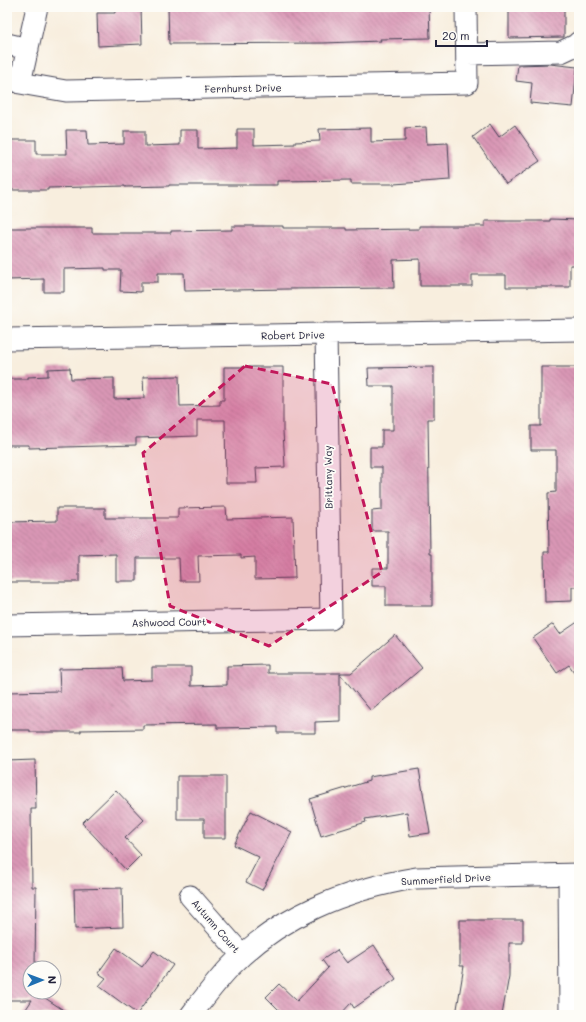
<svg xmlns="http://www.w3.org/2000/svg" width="586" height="1022" font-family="Mali,sans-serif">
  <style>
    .building { fill: url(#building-back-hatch) }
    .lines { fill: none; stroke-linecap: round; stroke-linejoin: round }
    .minor-casing { stroke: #424153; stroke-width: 23 }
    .minor { stroke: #fff; stroke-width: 21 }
    .marked { fill: #c2185b; fill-opacity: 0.2; stroke: #c2185b; stroke-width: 3; stroke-dasharray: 8 5; stroke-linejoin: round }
    .labels { text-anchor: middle; stroke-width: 3.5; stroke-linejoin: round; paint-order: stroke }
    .street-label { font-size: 10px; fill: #22223b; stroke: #fdfcf7 }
  </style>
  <defs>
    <pattern id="building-back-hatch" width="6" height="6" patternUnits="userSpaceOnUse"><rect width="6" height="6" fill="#da97b6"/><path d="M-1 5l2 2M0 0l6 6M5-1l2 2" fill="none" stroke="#b07b95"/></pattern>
  </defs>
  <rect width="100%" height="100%" fill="#fdfcf7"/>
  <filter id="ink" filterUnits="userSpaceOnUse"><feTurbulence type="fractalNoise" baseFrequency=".025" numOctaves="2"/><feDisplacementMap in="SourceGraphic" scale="8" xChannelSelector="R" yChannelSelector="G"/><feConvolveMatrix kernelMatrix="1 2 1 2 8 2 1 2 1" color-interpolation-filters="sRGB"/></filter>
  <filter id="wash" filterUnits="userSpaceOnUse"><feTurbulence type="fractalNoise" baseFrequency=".012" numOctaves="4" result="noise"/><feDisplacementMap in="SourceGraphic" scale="16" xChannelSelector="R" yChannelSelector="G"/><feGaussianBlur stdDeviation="0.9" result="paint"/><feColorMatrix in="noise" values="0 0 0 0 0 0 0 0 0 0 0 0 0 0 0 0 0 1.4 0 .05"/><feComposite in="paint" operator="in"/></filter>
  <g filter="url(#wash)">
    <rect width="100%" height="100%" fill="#f8eede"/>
    <g id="blocks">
      <!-- building -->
      <path class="building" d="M115,7H141L142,44L98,46L97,13H115Z
        M168,7H429L430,38L380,39L381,41L323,43L169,44Z
        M509,7H564V37L509,38Z
        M550,64L577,67L573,107L530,103L532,83L516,81L518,65Z
        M490,124L499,137L515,125L540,161L506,184L473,137Z
        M426,127L427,144L448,143L450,180L394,184H351V180L277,181V185H169V186L125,187V186L48,188V190H9V140H36V154H67L66,130H87L88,145L124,144V131H145V146L180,145V130H198V149L237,148V129H254V145L295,144V142L320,141L319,129L371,128V142L405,141V128Z
        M550,219L579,220V265H570V287H506V275H472V286H420V259L393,260L394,288L287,289L185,291L184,273H158V282H141V292L120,291L121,270H105V268L64,269V292H44V279L7,280V228H92V233H171V231L232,230V226H283V228H346V230L419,229V226H485V221H550Z
        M224,367H283V431L285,467L256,468L257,483H226L225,420H197V436L136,438V445L29,448V445H7V379H28V377L48,376V369L70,368L71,379L114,378V399L144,398L143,377L179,376L180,406L220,405V400H224Z
        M434,367V419H428L430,554H432V606H386V586H372V568H388V531H372V511L382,510V467H370V447H382V430H393V386H369L368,368Z
        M541,367H579V587H572V601L545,602L544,552H549L548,493L556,492V450H531V426H541Z
        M226,507L227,519L293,517L295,578L255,579V557L241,558V555L198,556L199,581H180L179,558H137V581H116V554L79,555V582H7V522L57,521V508H105V518H178V508Z
        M579,621V679L569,665L557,673L533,638L553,624L560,634Z
        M395,635L422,668L371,711L340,674V721L315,722V733H277V727L217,728V724L143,725V729L81,730V732H30V730H7V692L60,691L59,669L122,668L123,681L152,680V667H191V686L227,685V666L268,665V673H351Z
        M35,760L36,809H31L32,887H36L35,968H30V992H36L71,1015H22L32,1000H7V761Z
        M419,769L430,833L410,836L407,812L365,819L366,822L321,836L310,799L369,781V777Z
        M177,776H226V838H204V819H177Z
        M116,790L144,820L125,838L141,855L126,870L82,823Z
        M251,811L292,832L262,890L246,882L259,857L234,845Z
        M122,888L123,927L75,929L74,889Z
        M460,920H523V943H509V976L502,1015H456L464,966H460Z
        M374,945L396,979L354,1008L351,1003L340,1015H284L266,997L279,984L297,1001L328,968L322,960L337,950L347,963Z
        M116,948L142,967L154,951L173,965L137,1014L99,986L106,978L98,973Z"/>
    </g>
  </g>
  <g filter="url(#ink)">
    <use href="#blocks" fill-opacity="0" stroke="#424153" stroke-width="1"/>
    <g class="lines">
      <!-- minor casing -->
      <g class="minor-casing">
        <path id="minor" d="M37,7L20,83L66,91L467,83L466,7
          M7,44L28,49
          M467,54L561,52L576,45L579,42
          M7,339L579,330
          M7,625L331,619L326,334
          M569,875L570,1015
          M190,896L242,955
          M191,1015C203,999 216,982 230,967C279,916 347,889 416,878L579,874"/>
      </g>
      <!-- minor -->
      <use href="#minor" class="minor"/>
    </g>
  </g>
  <!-- marked area -->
  <path class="marked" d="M245,366L332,384L382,572L269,646L170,606L143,453Z"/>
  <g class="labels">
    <!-- street labels -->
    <g class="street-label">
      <text transform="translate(243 88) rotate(-1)" y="4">Fernhurst Drive</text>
      <text transform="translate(293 335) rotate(-1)" y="4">Robert Drive</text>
      <text transform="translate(328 477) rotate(-91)" y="4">Brittany Way</text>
      <text transform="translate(169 622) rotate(-1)" y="4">Ashwood Court</text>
      <text transform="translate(446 879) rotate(-3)" y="4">Summerfield Drive</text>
      <text transform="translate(216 926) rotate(49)" y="4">Autumn Court</text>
    </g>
  </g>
  <!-- margin -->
  <rect width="586" height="1022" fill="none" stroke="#fdfcf7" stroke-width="24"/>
  <!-- north arrow -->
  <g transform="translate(42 980) rotate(89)"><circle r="19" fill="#fdfcf7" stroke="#a5a5ac"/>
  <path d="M0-3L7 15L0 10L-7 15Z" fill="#1f6fb2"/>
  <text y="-6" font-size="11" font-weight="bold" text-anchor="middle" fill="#22223b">N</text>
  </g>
  <!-- scale -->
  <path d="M436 40v6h51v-6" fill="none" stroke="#22223b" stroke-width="2"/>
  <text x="442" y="40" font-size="12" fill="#22223b" stroke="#fdfcf7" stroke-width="3" paint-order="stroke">20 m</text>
</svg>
